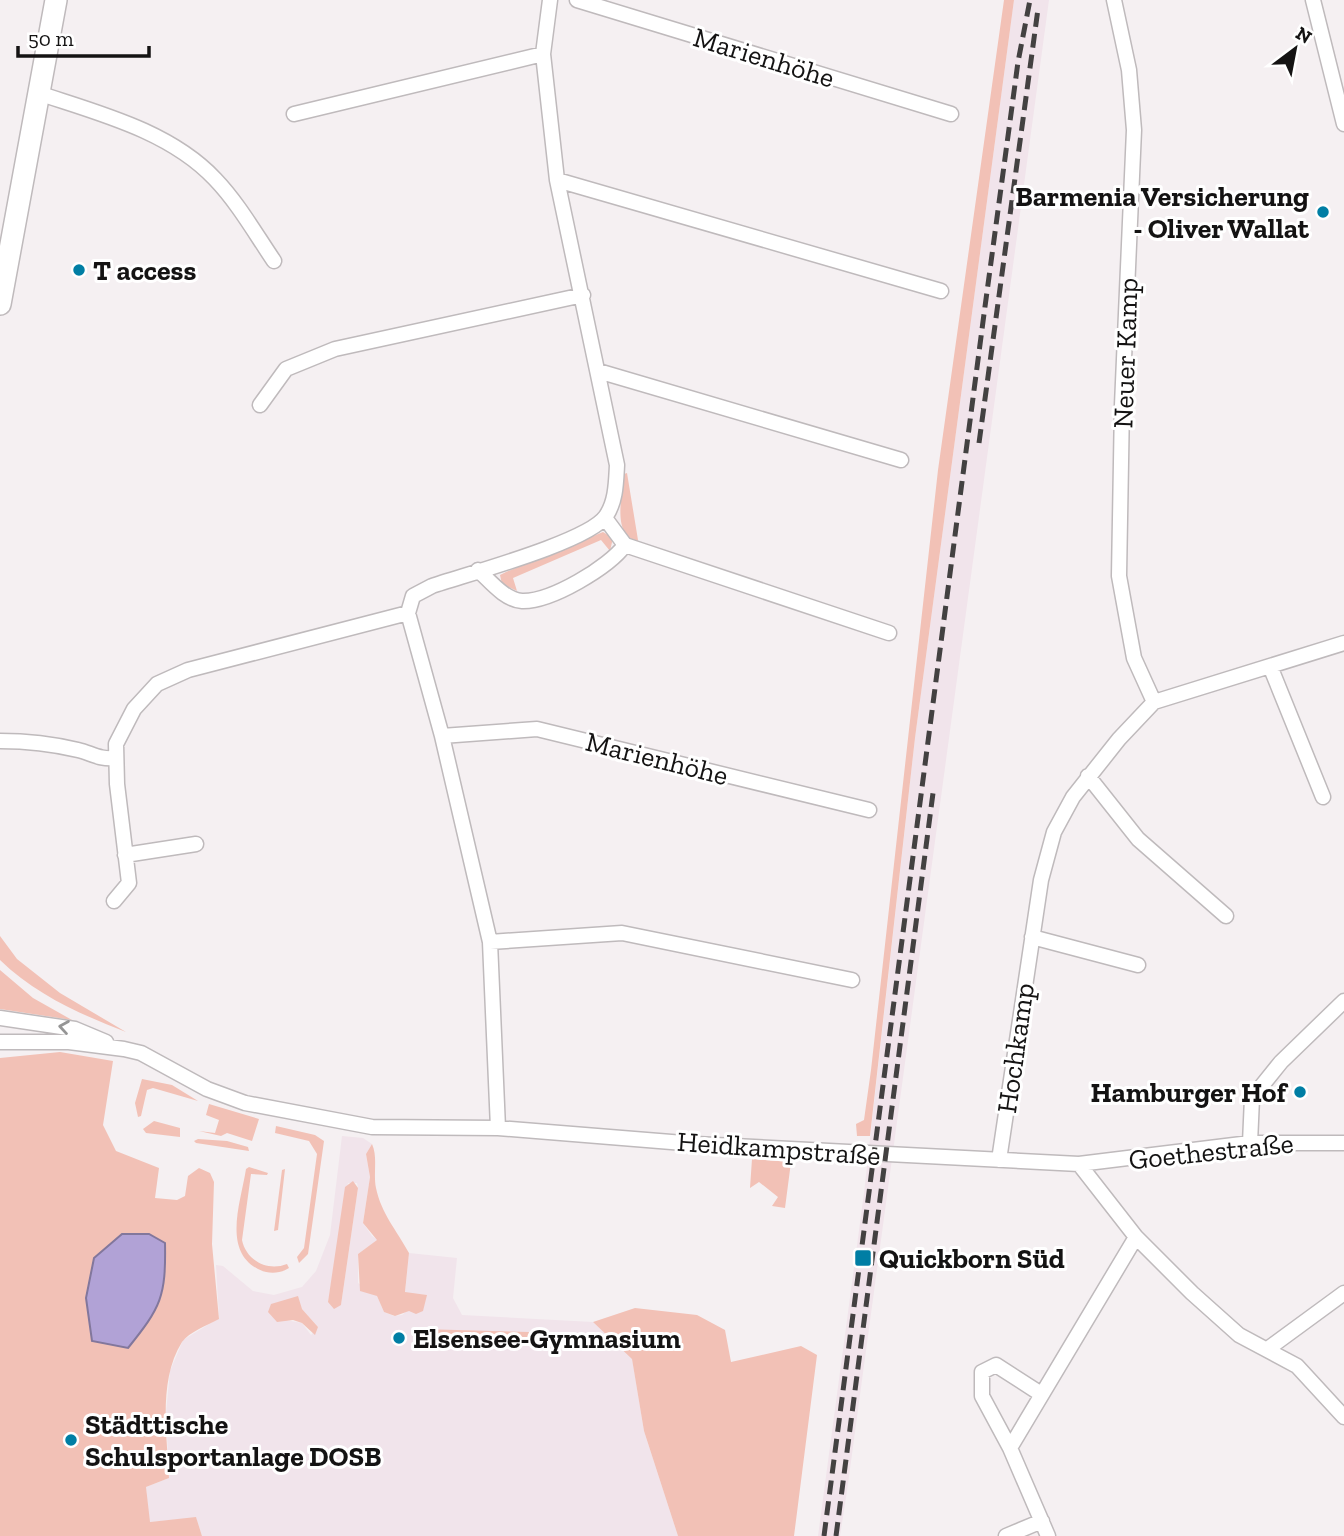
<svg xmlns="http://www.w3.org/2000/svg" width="1344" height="1536" font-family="'Zilla Slab',serif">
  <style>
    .built { fill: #f1e4eb; fill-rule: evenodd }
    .green { fill: #f2c1b6 }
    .water { fill: #b1a2d6; stroke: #82779c; stroke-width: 2 }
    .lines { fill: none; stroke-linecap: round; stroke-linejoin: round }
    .minor-casing { stroke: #bfbabc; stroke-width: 17 }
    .primary-casing { stroke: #bfbabc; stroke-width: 24 }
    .minor { stroke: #fff; stroke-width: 14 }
    .primary { stroke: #fff; stroke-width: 21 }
    .rail { stroke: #434141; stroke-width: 5; stroke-dasharray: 14 7; stroke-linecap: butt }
    .oneway { stroke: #959595 }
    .poi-dot { fill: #007ea4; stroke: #fff; stroke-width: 2.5 }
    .labels { text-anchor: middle; stroke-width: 6; stroke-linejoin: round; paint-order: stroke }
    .street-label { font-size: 28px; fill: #141313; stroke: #fff }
    .poi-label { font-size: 28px; font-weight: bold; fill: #141313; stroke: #fff; text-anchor: start }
  </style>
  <rect width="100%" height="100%" fill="#f5f0f2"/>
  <!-- built -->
  <path class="built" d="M1014,0H1049L847,1491L840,1536H818L864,1193L915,738Z
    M342,1136L363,1138L372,1144L366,1154L370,1177L363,1223L372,1236L378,1240L358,1254V1283L377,1296L384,1312L394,1316L402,1315L426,1295L405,1293L409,1253L457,1258L453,1298L462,1315L593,1322L632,1358L644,1431L678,1536H202L196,1518L149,1522L146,1487L169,1478L166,1413L170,1371L183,1340L219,1318L216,1265L223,1266L253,1291L274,1295L302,1287L316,1271L330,1235ZM348,1183H357L358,1188L341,1305L328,1302ZM302,1309L318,1327L311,1335L302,1323L286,1320Z"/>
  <!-- green -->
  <path class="green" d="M1004,0H1014L915,738L870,1136H857L856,1124L864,1120L871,1070L938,470Z
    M627,473L638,540L637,542C611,534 623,494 624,474Z
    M603,532L613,538L610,551L601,540L513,578L517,591L502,584L500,575L506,572Z
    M0,936L17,959L60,993L126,1032C80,1014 36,995 0,960Z
    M0,970L33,998L72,1020L0,1009Z
    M60,1052L113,1061L103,1125L116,1151L159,1168L155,1198L177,1200L185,1196L188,1176L199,1168L210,1173L214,1182L212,1244L219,1319C208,1325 189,1332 182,1342C158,1380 167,1435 169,1478L146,1487L150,1522L196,1517L202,1536H0V1058Z
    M142,1079L172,1085L198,1101L153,1088L147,1090L141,1116L138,1117L135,1103Z
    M209,1104L259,1119L252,1141L227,1133L221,1136L199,1131L215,1133L219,1120L206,1115Z
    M154,1121L180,1128V1137L146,1133L143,1129Z
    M276,1126L315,1135L324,1141L308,1254L299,1263L297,1257L304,1248L317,1154L309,1141L275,1133Z
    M198,1139L227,1141L248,1147L249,1151L196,1143L194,1141Z
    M372,1144C378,1157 373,1173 376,1188C381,1213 397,1231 409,1253L405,1292L427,1295L423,1311L416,1314L409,1311L395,1316L384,1312L377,1296L360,1291L358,1254L377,1240L363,1223L370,1177L366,1154Z
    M752,1159L791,1162L785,1208L772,1206L778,1197L759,1182L750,1188Z
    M249,1167L268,1173L267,1175L251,1174L242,1240C246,1260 267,1272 287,1264L289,1268C280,1274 267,1274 258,1269C222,1250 241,1202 246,1169Z
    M285,1169L278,1230L274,1231L282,1170Z
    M353,1181L358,1188L341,1305L334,1309L328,1302L345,1187Z
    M298,1296L302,1309L318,1327L315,1335L302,1323L293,1320L277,1322L268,1312L271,1304Z
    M635,1308L697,1315L725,1330L731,1362L801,1346L817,1355L794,1536H678L644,1431L632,1359L593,1322Z
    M421,1329L529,1332L532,1338L422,1335Z"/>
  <!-- water -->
  <path class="water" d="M122,1234H149L165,1243C166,1297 161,1307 128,1348L92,1341L86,1298L94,1258Z"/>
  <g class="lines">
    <!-- minor casing -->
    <g class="minor-casing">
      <path id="minor" d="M577,0L951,114
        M1114,0L1129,70L1134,130L1122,405L1119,576L1134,658L1154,702
        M1313,0L1344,124
        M38,93C98,113 170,131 215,179C238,203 255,233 274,261
        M294,114L543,54
        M557,180L941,291
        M598,371L901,460
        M260,405L286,369L335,349L583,295
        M605,518L625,545L889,633
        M478,570C490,581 505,600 522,601C551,602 609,567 625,545
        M1270,666L1323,797
        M442,736L537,729L869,810
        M0,741C26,741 53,744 78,750C91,753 100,760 115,758
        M1088,776L1138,839L1226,916
        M125,855L196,844
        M114,901L129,883L117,784L116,744L134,709L157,684L188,670L408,613
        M1032,937L1138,965
        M490,942L622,933L852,980
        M0,1018L75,1029L106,1042
        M0,1042H69L124,1049L141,1053L207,1089L245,1103L372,1127L498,1128L696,1144L1079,1164L1250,1143H1344
        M498,1128L490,942L442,736L408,613L413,596L432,586C467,574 588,542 606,516C616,501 616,483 617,465L557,180L543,54L550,0
        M1250,1143L1252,1098L1281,1062L1344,1001
        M999,1160L1041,880L1054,832L1073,797L1119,739L1154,702L1344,643
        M1079,1164L1136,1237L1192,1293L1239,1335L1297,1366L1344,1417
        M1269,1348L1344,1293
        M1041,1394L996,1365L982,1372V1396L1010,1448L1048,1536
        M1010,1448L1136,1237
        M1006,1536L1042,1521"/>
    </g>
    <!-- primary casing -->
    <g class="primary-casing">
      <path id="primary" d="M0,304L56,0"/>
    </g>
    <!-- minor -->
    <use href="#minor" class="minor"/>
    <!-- primary -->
    <use href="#primary" class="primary"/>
    <!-- rail -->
    <path class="rail" d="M979,443L1038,9
      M824,1536L984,314L1018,62L1030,0
      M836,1536L933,793"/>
  </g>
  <!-- one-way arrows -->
  <defs><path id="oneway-chevron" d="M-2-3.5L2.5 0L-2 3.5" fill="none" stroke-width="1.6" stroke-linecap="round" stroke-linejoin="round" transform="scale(1.75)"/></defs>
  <use class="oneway" href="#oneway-chevron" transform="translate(64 1027) rotate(-171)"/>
  <!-- markers -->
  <g class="poi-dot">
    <circle cx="1323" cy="212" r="7"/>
    <circle cx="79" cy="270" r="7"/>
    <circle cx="1300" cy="1092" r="7"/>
    <rect x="854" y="1249" width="18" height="18" rx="3.5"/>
    <circle cx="399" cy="1338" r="7"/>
    <circle cx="71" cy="1440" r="7"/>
  </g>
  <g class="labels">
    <!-- street labels -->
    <g class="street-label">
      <text transform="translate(764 57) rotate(17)" y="10">Marienhöhe</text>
      <text transform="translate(1125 353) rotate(-88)" y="10">Neuer Kamp</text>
      <text transform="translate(657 758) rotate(14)" y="10">Marienhöhe</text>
      <text transform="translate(1015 1048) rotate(-82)" y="10">Hochkamp</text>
      <text transform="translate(779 1148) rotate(4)" y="10">Heidkampstraße</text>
      <text transform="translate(1211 1151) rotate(-6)" y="10">Goethestraße</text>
    </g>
    <!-- poi labels -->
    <g class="poi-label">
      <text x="1309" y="206" text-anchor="end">Barmenia Versicherung<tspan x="1309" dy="32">- Oliver Wallat</tspan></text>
      <text x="93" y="280">T access</text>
      <text x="1286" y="1102" text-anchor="end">Hamburger Hof</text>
      <text x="879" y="1268">Quickborn Süd</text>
      <text x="413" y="1348">Elsensee-Gymnasium</text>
      <text x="85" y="1434">Städttische<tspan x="85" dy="32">Schulsportanlage DOSB</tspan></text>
    </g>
  </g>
  <!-- north arrow -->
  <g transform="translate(1295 49) rotate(32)" stroke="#ffffff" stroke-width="5" paint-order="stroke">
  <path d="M0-5L12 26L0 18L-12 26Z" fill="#141313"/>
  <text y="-10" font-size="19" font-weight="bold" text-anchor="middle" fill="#141313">N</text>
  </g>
  <!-- scale -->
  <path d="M18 46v10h131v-10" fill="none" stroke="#141313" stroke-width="3.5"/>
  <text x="28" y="46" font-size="21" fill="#141313" stroke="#ffffff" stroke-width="5" paint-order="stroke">50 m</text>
</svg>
